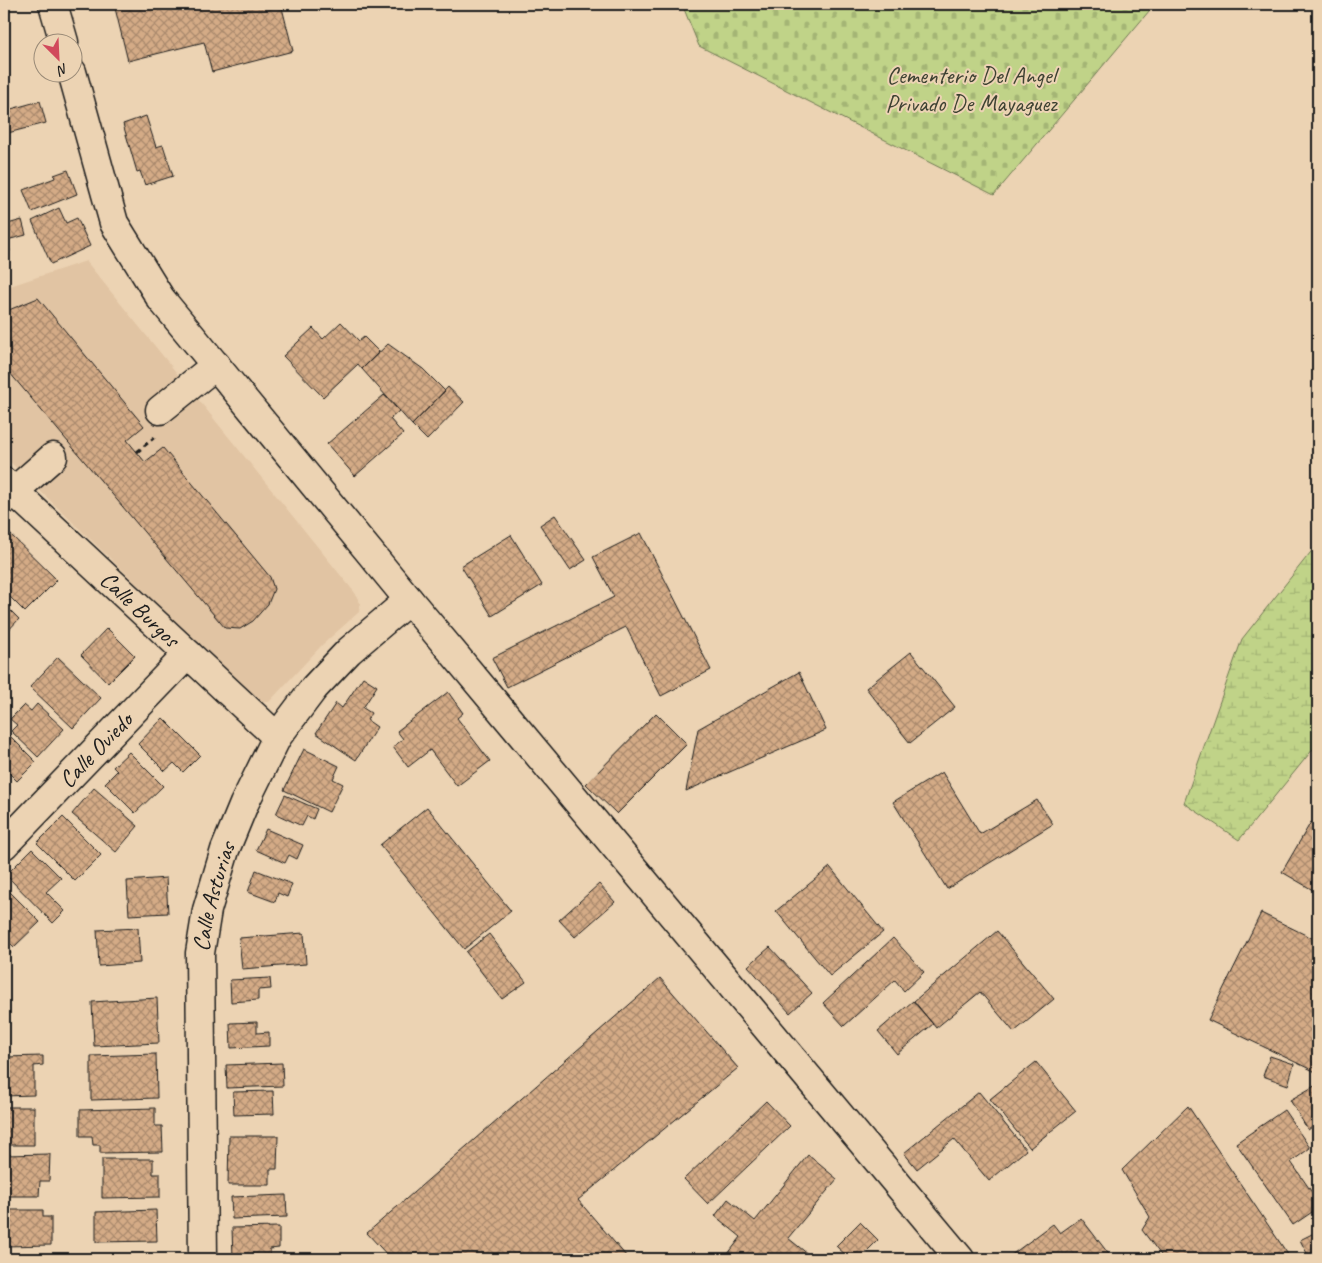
<svg xmlns="http://www.w3.org/2000/svg" width="1322" height="1263" font-family="Caveat,sans-serif">
  <style>
    .built { fill: #e1c4a3 }
    .wetland { fill: url(#wetland-marsh); stroke: #6e7852 }
    .cemetery { fill: url(#cemetery-stones); stroke: #6e7852 }
    .building { fill: url(#building-cross-hatch); stroke: #1c1c1c }
    .lines { fill: none; stroke-linecap: round; stroke-linejoin: round }
    .minor-casing { stroke: #1c1c1c; stroke-width: 31 }
    .major-casing { stroke: #1c1c1c; stroke-width: 31 }
    .path { stroke: #1c1c1c; stroke-width: 3; stroke-dasharray: 5 4; stroke-linecap: butt }
    .minor { stroke: #ecd3b3; stroke-width: 28 }
    .major { stroke: #ecd3b3; stroke-width: 28 }
    .labels { text-anchor: middle; stroke-width: 4; stroke-linejoin: round; paint-order: stroke }
    .park-label { font-size: 24px; fill: #3d4132; stroke: #ecd3b3 }
    .street-label { font-size: 24px; fill: #1c1c1c; stroke: #ecd3b3 }
  </style>
  <defs>
    <pattern id="wetland-marsh" width="20" height="14" patternUnits="userSpaceOnUse" patternTransform="scale(1.25)"><rect width="20" height="14" fill="#c0d388"/><path d="M1 5h8M5 5V1M11 12h8M15 12V8" fill="none" stroke="#a4b575"/></pattern>
    <pattern id="cemetery-stones" width="16" height="16" patternUnits="userSpaceOnUse" patternTransform="scale(1.25)"><rect width="16" height="16" fill="#c0d388"/><path d="M2 7V4a2 2 0 0 1 4 0v3zM10 15v-3a2 2 0 0 1 4 0v3z" fill="#a4b575"/></pattern>
    <pattern id="building-cross-hatch" width="8" height="8" patternUnits="userSpaceOnUse" patternTransform="scale(1.25)"><rect width="8" height="8" fill="#d4ab86"/><path d="M0 0l8 8M0 8l8-8" fill="none" stroke="#ab8a6d"/></pattern>
  </defs>
  <rect width="100%" height="100%" fill="#ecd3b3"/>
  <filter id="ink" filterUnits="userSpaceOnUse"><feTurbulence type="fractalNoise" baseFrequency=".02" numOctaves="2"/><feDisplacementMap in="SourceGraphic" scale="10" xChannelSelector="R" yChannelSelector="G"/><feConvolveMatrix kernelMatrix="1 2 1 2 8 2 1 2 1" color-interpolation-filters="sRGB"/></filter>
  <g filter="url(#ink)">
    <!-- built -->
    <path class="built" d="M86,261L355,593L360,603L359,612L322,645L269,702H259L4,456V288Z"/>
    <!-- wetland -->
    <path class="wetland" d="M1318,543V743L1239,840L1184,803L1242,639Z"/>
    <!-- cemetery -->
    <path class="cemetery" d="M682,4H1155L994,195L699,46Z"/>
    <!-- building -->
    <path class="building" d="M114,4H281L293,51L212,72L204,42L128,61Z
      M40,101L46,123L4,134V111Z
      M146,116L156,147L163,145L173,176L145,185L140,171L137,172L123,124Z
      M68,170L77,194L32,212L23,190L55,178L54,175Z
      M59,208L66,223L77,218L90,246L51,264L32,221Z
      M22,220L26,235L7,240L10,251L4,253V225Z
      M38,298L144,426L127,440L145,462L163,448L270,577L274,589L268,604L253,621L240,629L225,628L4,366V312Z
      M341,322L359,341L364,337L379,352L362,369L358,364L323,397L283,356L313,328L323,339Z
      M388,344L423,369L445,391L412,425L362,369Z
      M448,387L464,402L427,440L412,425Z
      M384,395L399,411L390,419L403,434L355,476L327,444Z
      M555,515L586,560L570,570L540,525Z
      M8,532L57,580L25,612L4,591V537Z
      M641,533L711,670L661,696L626,627L507,687L492,658L614,597L593,557Z
      M511,535L542,585L492,616L461,566Z
      M4,604L19,619L4,635Z
      M107,628L135,656L108,683L81,655Z
      M911,652L955,707L910,743L866,688Z
      M58,657L101,698L73,728L30,687Z
      M799,672L826,730L686,791L698,729Z
      M363,677L377,686L363,708L371,713L367,720L377,727L356,760L316,733L336,703L342,708Z
      M448,692L463,713L457,718L490,761L457,786L430,750L408,767L393,747L403,739L397,731Z
      M37,704L64,729L38,757L11,731L17,725L10,719L24,705L31,711Z
      M656,713L687,744L617,814L586,784Z
      M163,718L200,755L183,772L174,763L165,771L138,744Z
      M6,732L36,762L17,781L4,768V734Z
      M304,749L339,766L333,779L343,784L329,812L284,790Z
      M129,752L163,786L135,813L105,783L117,771L113,767Z
      M942,772L980,834L1037,800L1053,824L947,889L893,802Z
      M94,788L138,826L116,852L72,814Z
      M285,795L317,809L313,819L307,816L302,826L276,814Z
      M427,807L511,911L464,949L380,845Z
      M63,817L101,855L75,881L37,843Z
      M1311,822L1318,826V893L1282,872Z
      M266,829L303,845L297,859L289,855L285,863L256,850Z
      M32,849L61,878L46,892L65,911L53,923L6,875Z
      M830,867L883,932L830,976L776,911Z
      M256,870L292,884L287,897L278,893L275,902L248,892Z
      M166,878L168,913L129,915L127,881Z
      M599,884L615,902L575,937L559,920Z
      M4,886L40,922L14,947L4,937Z
      M1261,913L1318,941V1073L1208,1020Z
      M138,928L140,963L99,966L97,930Z
      M997,931L1054,999L1014,1032L980,992L936,1028L914,1001Z
      M304,933L306,964L242,969L239,938Z
      M489,934L526,982L502,999L466,952Z
      M893,938L924,972L904,991L895,980L844,1026L823,1003Z
      M4,946L11,953L4,961Z
      M770,947L812,993L790,1013L748,966Z
      M270,978L271,989L258,990V1000L231,1002L230,980Z
      M660,978L738,1068L578,1200L627,1257L624,1259H391L367,1233Z
      M157,998L159,1043L94,1046L92,1002Z
      M913,1001L933,1024L897,1054L878,1031Z
      M257,1022V1033L269,1032V1046L231,1048L230,1023Z
      M156,1054L157,1098L91,1100V1056Z
      M43,1056V1065L34,1066V1095L4,1096V1057Z
      M1270,1056L1294,1064L1288,1085L1263,1076Z
      M1036,1062L1076,1111L1030,1148L990,1099Z
      M282,1063L283,1086L227,1088L226,1065Z
      M1318,1084V1123L1308,1130L1290,1100Z
      M273,1091L274,1114L234,1115L233,1092Z
      M979,1092L1026,1150L989,1181L954,1139L917,1169L904,1153Z
      M766,1101L790,1126L708,1204L684,1179Z
      M1188,1106L1291,1259H1164L1142,1230L1150,1217L1122,1170Z
      M4,1107H34V1145H4Z
      M155,1108V1126H162L163,1152L100,1153V1145H93L92,1136H80V1110Z
      M1284,1110L1310,1148L1291,1162L1318,1201V1208L1293,1225L1236,1143Z
      M1318,1133V1146L1313,1137Z
      M229,1136H278L277,1169H270V1185H228Z
      M50,1154L49,1181H40L39,1196H4V1155Z
      M808,1155L837,1179L788,1238L814,1259H724L741,1237L715,1216L728,1199L755,1221Z
      M102,1159H153V1174H160V1197L102,1198Z
      M286,1195L287,1217L232,1219L231,1197Z
      M4,1210H43V1217H51V1245L4,1246Z
      M156,1210L157,1241L96,1242V1212Z
      M1081,1218L1111,1257L1109,1259H1006L1053,1224L1060,1233Z
      M860,1222L878,1240L859,1259H850L836,1246Z
      M279,1227V1248L270,1249V1258H233L232,1228Z
      M1318,1231V1259H1310L1300,1240Z
      M158,1256V1259L123,1258Z"/>
    <g class="lines">
      <!-- minor casing -->
      <g class="minor-casing">
        <g id="minor">
          <path d="M160,410L216,365"/>
          <path id="s1" d="M4,482L277,737"/>
          <path d="M4,500L53,457"/>
          <path id="s2" d="M4,845L188,654"/>
          <path id="s3" d="M203,1259L200,953L207,910L225,850L244,804L277,737L314,688L349,651L409,600"/>
        </g>
      </g>
      <!-- major casing -->
      <g class="major-casing">
        <path id="major" d="M53,4L64,42
          M72,72L114,223L161,299L409,600L960,1259"/>
      </g>
      <!-- path -->
      <path class="path" d="M137,452L156,436"/>
      <!-- minor -->
      <use href="#minor" class="minor"/>
      <!-- major -->
      <use href="#major" class="major"/>
    </g>
  </g>
  <g class="labels">
    <!-- park labels -->
    <g class="park-label">
      <text x="971" y="83">Cementerio Del Angel<tspan x="971" dy="28">Privado De Mayaguez</tspan></text>
    </g>
    <!-- street labels -->
    <g class="street-label">
      <text dy="8" stroke="none"><textPath href="#s1" startOffset="186">Calle Burgos</textPath></text>
      <text dy="8" stroke="none"><textPath href="#s2" startOffset="132">Calle Oviedo</textPath></text>
      <text dy="8" stroke="none"><textPath href="#s3" startOffset="364">Calle Asturias</textPath></text>
    </g>
  </g>
  <!-- margin -->
  <rect width="1322" height="1263" fill="none" stroke="#ecd3b3" stroke-width="20"/>
  <rect x="10" y="10" width="1302" height="1243" fill="none" stroke="#1c1c1c" stroke-width="2" filter="url(#ink)"/>
  <!-- north arrow -->
  <g transform="translate(58 58) rotate(156)"><circle r="24" fill="#ecd3b3" stroke="#998a77"/>
  <path d="M0-4L9 19L0 12L-9 19Z" fill="#d1495b"/>
  <text y="-8" font-size="14" font-weight="bold" text-anchor="middle" fill="#1c1c1c">N</text>
  </g>
</svg>
